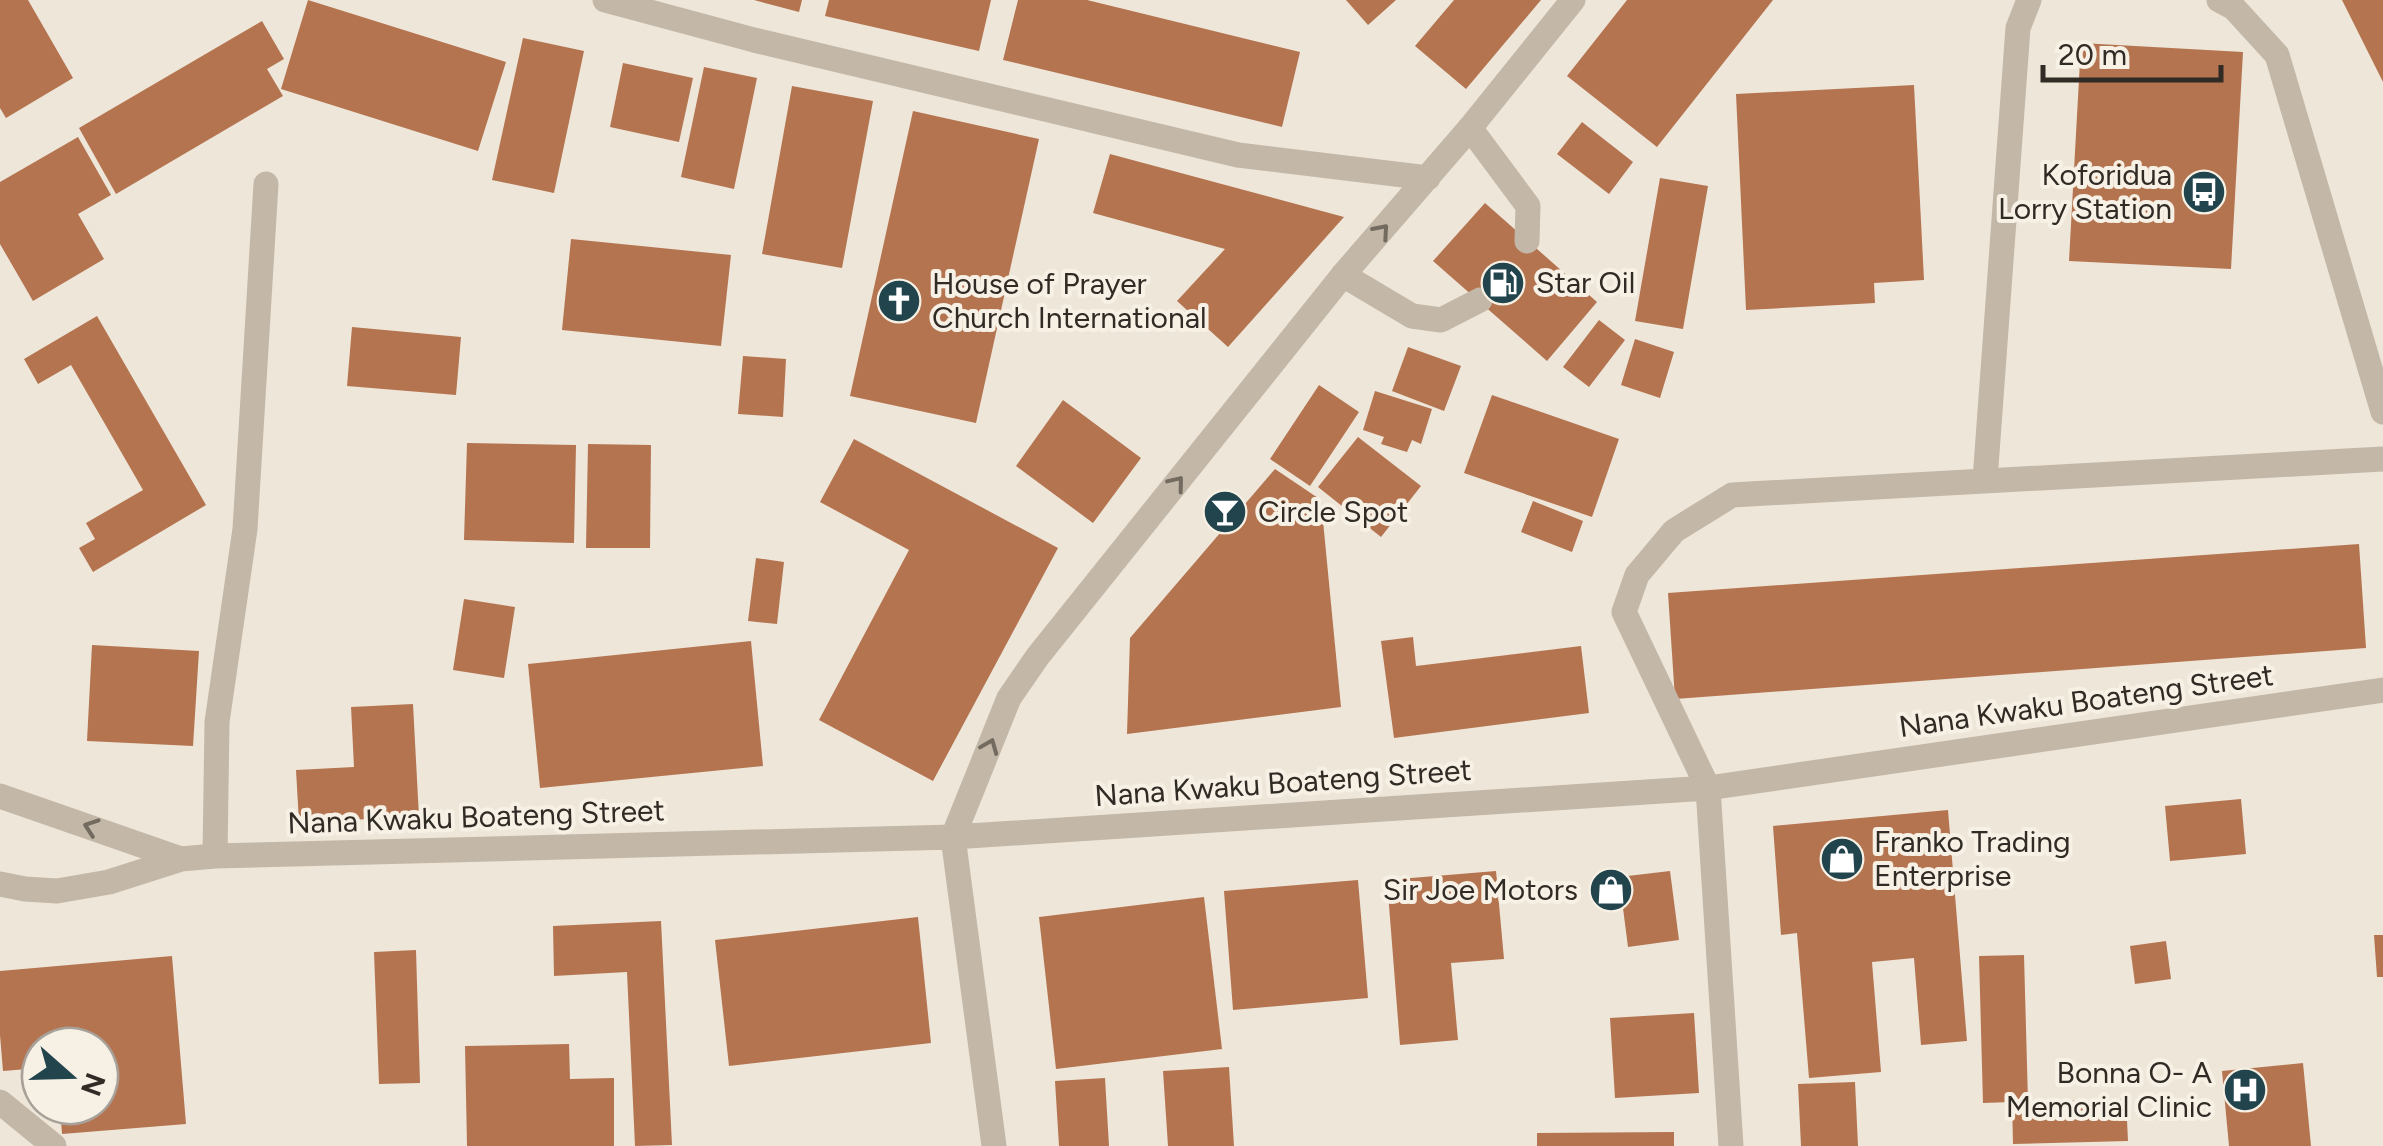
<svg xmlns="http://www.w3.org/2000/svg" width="2383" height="1146" font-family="Figtree,sans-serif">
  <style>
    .building { fill: #b57450 }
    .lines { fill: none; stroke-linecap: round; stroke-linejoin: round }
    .lane { stroke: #c3b7a7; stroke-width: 25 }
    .street { stroke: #c3b7a7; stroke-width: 25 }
    .oneway { stroke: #736a60 }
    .labels { text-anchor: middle; stroke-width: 8; stroke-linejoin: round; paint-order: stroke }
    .poi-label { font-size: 30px; fill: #312b26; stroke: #f6f0e5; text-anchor: start }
    .street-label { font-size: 30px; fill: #312b26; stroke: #f6f0e5 }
  </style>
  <rect width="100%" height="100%" fill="#ede6d9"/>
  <!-- building -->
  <path class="building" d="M0,0H28L73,78L6,118L0,108Z
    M308,0L506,62L478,151L281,89Z
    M754,0H802L799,12Z
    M829,0H991L979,51L825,16Z
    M1018,0H1087L1300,52L1282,127L1003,60Z
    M1346,0H1396L1368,25Z
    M1454,0H1541L1466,89L1415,46Z
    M1627,0H1773L1657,147L1567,76Z
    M2342,0H2383V82Z
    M262,21L284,59L267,69L283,96L116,194L79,128Z
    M523,38L584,51L554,193L492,180Z
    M2081,43L2243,52L2231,269L2069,261Z
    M623,63L693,78L679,142L610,127Z
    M704,67L757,78L734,189L681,177Z
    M1914,85L1924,280L1874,283L1875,303L1746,310L1736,94Z
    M792,86L873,101L842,268L762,254Z
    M913,111L1039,139L976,423L850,396Z
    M1582,122L1633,162L1609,194L1557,154Z
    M78,137L111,195L78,214L104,259L33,301L0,244V182Z
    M1110,154L1344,217L1228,347L1177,301L1225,249L1093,213Z
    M1660,178L1708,186L1683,329L1635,321Z
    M1485,203L1597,302L1547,361L1433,261Z
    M571,239L731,255L721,346L562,330Z
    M97,316L206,505L93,572L79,548L95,539L86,523L143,490L71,365L38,384L24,359Z
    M1599,320L1625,340L1589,387L1563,367Z
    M352,327L461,337L456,395L347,386Z
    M1635,339L1674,352L1660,398L1621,385Z
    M1408,347L1461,366L1444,411L1392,391Z
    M743,356L786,359L783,417L738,414Z
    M1319,385L1359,412L1310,486L1270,459Z
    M1375,391L1432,409L1421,444L1412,440L1407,452L1381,444L1384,437L1363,430Z
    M1492,395L1619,439L1592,517L1464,473Z
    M1063,400L1141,458L1093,523L1016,466Z
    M1358,437L1421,486L1381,537L1318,487Z
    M854,439L1058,548L933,781L819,720L909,550L820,502Z
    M467,443L576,445L574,543L464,540Z
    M588,444L651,445L650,548H586Z
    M1275,469L1321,500L1341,707L1127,734L1130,638Z
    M1533,501L1583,521L1572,552L1521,532Z
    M2359,544L2366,648L1675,699L1668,593Z
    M756,558L784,562L777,624L748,621Z
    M464,599L515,607L504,678L453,670Z
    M1413,637L1416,666L1581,646L1589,713L1394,738L1381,641Z
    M751,641L763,766L540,788L528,664Z
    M92,645L199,651L193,746L87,741Z
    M413,704L419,817L299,822L296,770L354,767L351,707Z
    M2241,799L2246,854L2170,861L2165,806Z
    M1948,810L1967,1041L1921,1045L1914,958L1872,962L1881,1072L1809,1078L1797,933L1781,935L1773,826Z
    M1496,871L1504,959L1451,963L1458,1040L1400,1045L1387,880Z
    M1670,871L1679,940L1628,947L1619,877Z
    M1358,880L1368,998L1233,1010L1224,891Z
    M1204,897L1222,1049L1056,1069L1039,917Z
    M918,917L931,1043L729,1066L715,940Z
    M661,921L672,1145L635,1146L627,972L554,976L553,926Z
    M2374,935H2383V977H2377Z
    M2166,941L2171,979L2135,984L2130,946Z
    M416,950L420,1083L379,1084L374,952Z
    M2024,955L2028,1102L2126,1099L2128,1141L2013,1144L2012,1102L1983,1103L1979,956Z
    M172,956L186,1124L62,1134L60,1106H100V1046H40V1068L3,1071L0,1035V971Z
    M1694,1013L1699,1093L1615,1098L1610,1018Z
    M569,1044L570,1079L614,1078V1146H467L465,1046Z
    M2303,1063L2311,1146H2229L2222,1071Z
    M1229,1067L1234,1146H1168L1163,1071Z
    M1105,1078L1109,1146H1059L1055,1081Z
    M1855,1082L1858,1146H1801L1798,1084Z
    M1674,1132V1146H1537V1133Z"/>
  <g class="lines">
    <!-- lane -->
    <path class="lane" d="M2219,0L2234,8L2277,55L2383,412
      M1470,128L1528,206L1527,241
      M1343,275L1412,316L1441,320L1480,300
      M1985,480L2018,28L2029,0
      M1708,788L1624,612L1637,575L1674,531L1732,495L2383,459"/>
    <!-- street -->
    <path class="street" d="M605,0L754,40L1238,155L1428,178
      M1708,788L1731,1146
      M0,796L181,859
      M215,856L217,722L245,529L266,184
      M0,884L25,889L57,891L109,882L181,859L215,856L953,837L1708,788L2383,690
      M0,1102L54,1146
      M994,1146L953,837L1009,698L1038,656L1343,275L1470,128L1573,0"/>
  </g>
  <!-- one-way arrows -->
  <defs><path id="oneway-chevron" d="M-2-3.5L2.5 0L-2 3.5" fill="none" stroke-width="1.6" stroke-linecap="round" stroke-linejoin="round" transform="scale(2.5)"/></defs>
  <g class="oneway">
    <use href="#oneway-chevron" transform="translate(1382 231) rotate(-49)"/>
    <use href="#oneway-chevron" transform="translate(1177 483) rotate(-51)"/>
    <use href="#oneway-chevron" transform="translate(990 746) rotate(-68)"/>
    <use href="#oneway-chevron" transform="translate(91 827) rotate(-161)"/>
  </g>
  <!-- icons -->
  <defs>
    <g id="bus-disc" transform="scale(2.25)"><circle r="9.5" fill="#22444c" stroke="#f6f0e5"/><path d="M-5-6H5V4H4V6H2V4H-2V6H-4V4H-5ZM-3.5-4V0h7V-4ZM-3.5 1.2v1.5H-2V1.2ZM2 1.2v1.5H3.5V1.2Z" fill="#fff"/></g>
    <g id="fuel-disc" transform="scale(2.25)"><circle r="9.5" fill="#22444c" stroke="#f6f0e5"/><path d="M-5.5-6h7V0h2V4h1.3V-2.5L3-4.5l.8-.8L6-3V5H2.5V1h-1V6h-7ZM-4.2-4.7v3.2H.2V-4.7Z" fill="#fff"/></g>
    <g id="church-disc" transform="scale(2.25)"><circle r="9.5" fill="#22444c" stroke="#f6f0e5"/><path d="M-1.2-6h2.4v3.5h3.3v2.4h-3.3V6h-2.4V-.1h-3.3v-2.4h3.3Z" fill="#fff"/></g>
    <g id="bar-disc" transform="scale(2.25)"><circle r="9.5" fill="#22444c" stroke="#f6f0e5"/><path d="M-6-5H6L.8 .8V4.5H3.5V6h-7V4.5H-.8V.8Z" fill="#fff"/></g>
    <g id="shop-disc" transform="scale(2.25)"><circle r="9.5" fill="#22444c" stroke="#f6f0e5"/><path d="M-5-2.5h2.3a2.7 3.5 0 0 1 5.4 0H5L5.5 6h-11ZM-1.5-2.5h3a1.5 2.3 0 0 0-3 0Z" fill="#fff"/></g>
    <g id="hospital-disc" transform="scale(2.25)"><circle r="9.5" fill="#22444c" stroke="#f6f0e5"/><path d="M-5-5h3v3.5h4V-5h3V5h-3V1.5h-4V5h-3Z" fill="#fff"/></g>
  </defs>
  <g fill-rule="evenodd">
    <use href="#bus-disc" x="2204" y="192"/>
    <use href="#fuel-disc" x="1503" y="283"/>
    <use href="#church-disc" x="899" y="301"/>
    <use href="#bar-disc" x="1225" y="512"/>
    <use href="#shop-disc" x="1842" y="859"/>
    <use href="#shop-disc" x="1611" y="890"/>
    <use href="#hospital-disc" x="2245" y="1090"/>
  </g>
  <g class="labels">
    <!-- poi labels -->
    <g class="poi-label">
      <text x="2172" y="185" text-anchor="end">Koforidua<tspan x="2172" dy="34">Lorry Station</tspan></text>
      <text x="1536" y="293">Star Oil</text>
      <text x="932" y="294">House of Prayer<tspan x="932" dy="34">Church International</tspan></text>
      <text x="1258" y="522">Circle Spot</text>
      <text x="1874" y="852">Franko Trading<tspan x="1874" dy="34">Enterprise</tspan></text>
      <text x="1578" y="900" text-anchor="end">Sir Joe Motors</text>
      <text x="2212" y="1083" text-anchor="end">Bonna O- A<tspan x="2212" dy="34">Memorial Clinic</tspan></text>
    </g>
    <!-- street labels -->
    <g class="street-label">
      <text transform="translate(2086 701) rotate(-8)" y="10">Nana Kwaku Boateng Street</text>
      <text transform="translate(1283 783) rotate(-4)" y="10">Nana Kwaku Boateng Street</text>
      <text transform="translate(476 817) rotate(-2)" y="10">Nana Kwaku Boateng Street</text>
    </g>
  </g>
  <!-- north arrow -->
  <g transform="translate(70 1076) rotate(110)"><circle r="48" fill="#f6f0e5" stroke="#a7a199" stroke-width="2.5"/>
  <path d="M0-8L18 38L0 25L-18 38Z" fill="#22444c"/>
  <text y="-15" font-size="28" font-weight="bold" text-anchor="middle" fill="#312b26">N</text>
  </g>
  <!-- scale -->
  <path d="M2043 65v15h178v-15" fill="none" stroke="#312b26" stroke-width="5"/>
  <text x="2058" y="65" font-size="30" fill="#312b26" stroke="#f6f0e5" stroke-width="8" paint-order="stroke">20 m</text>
</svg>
